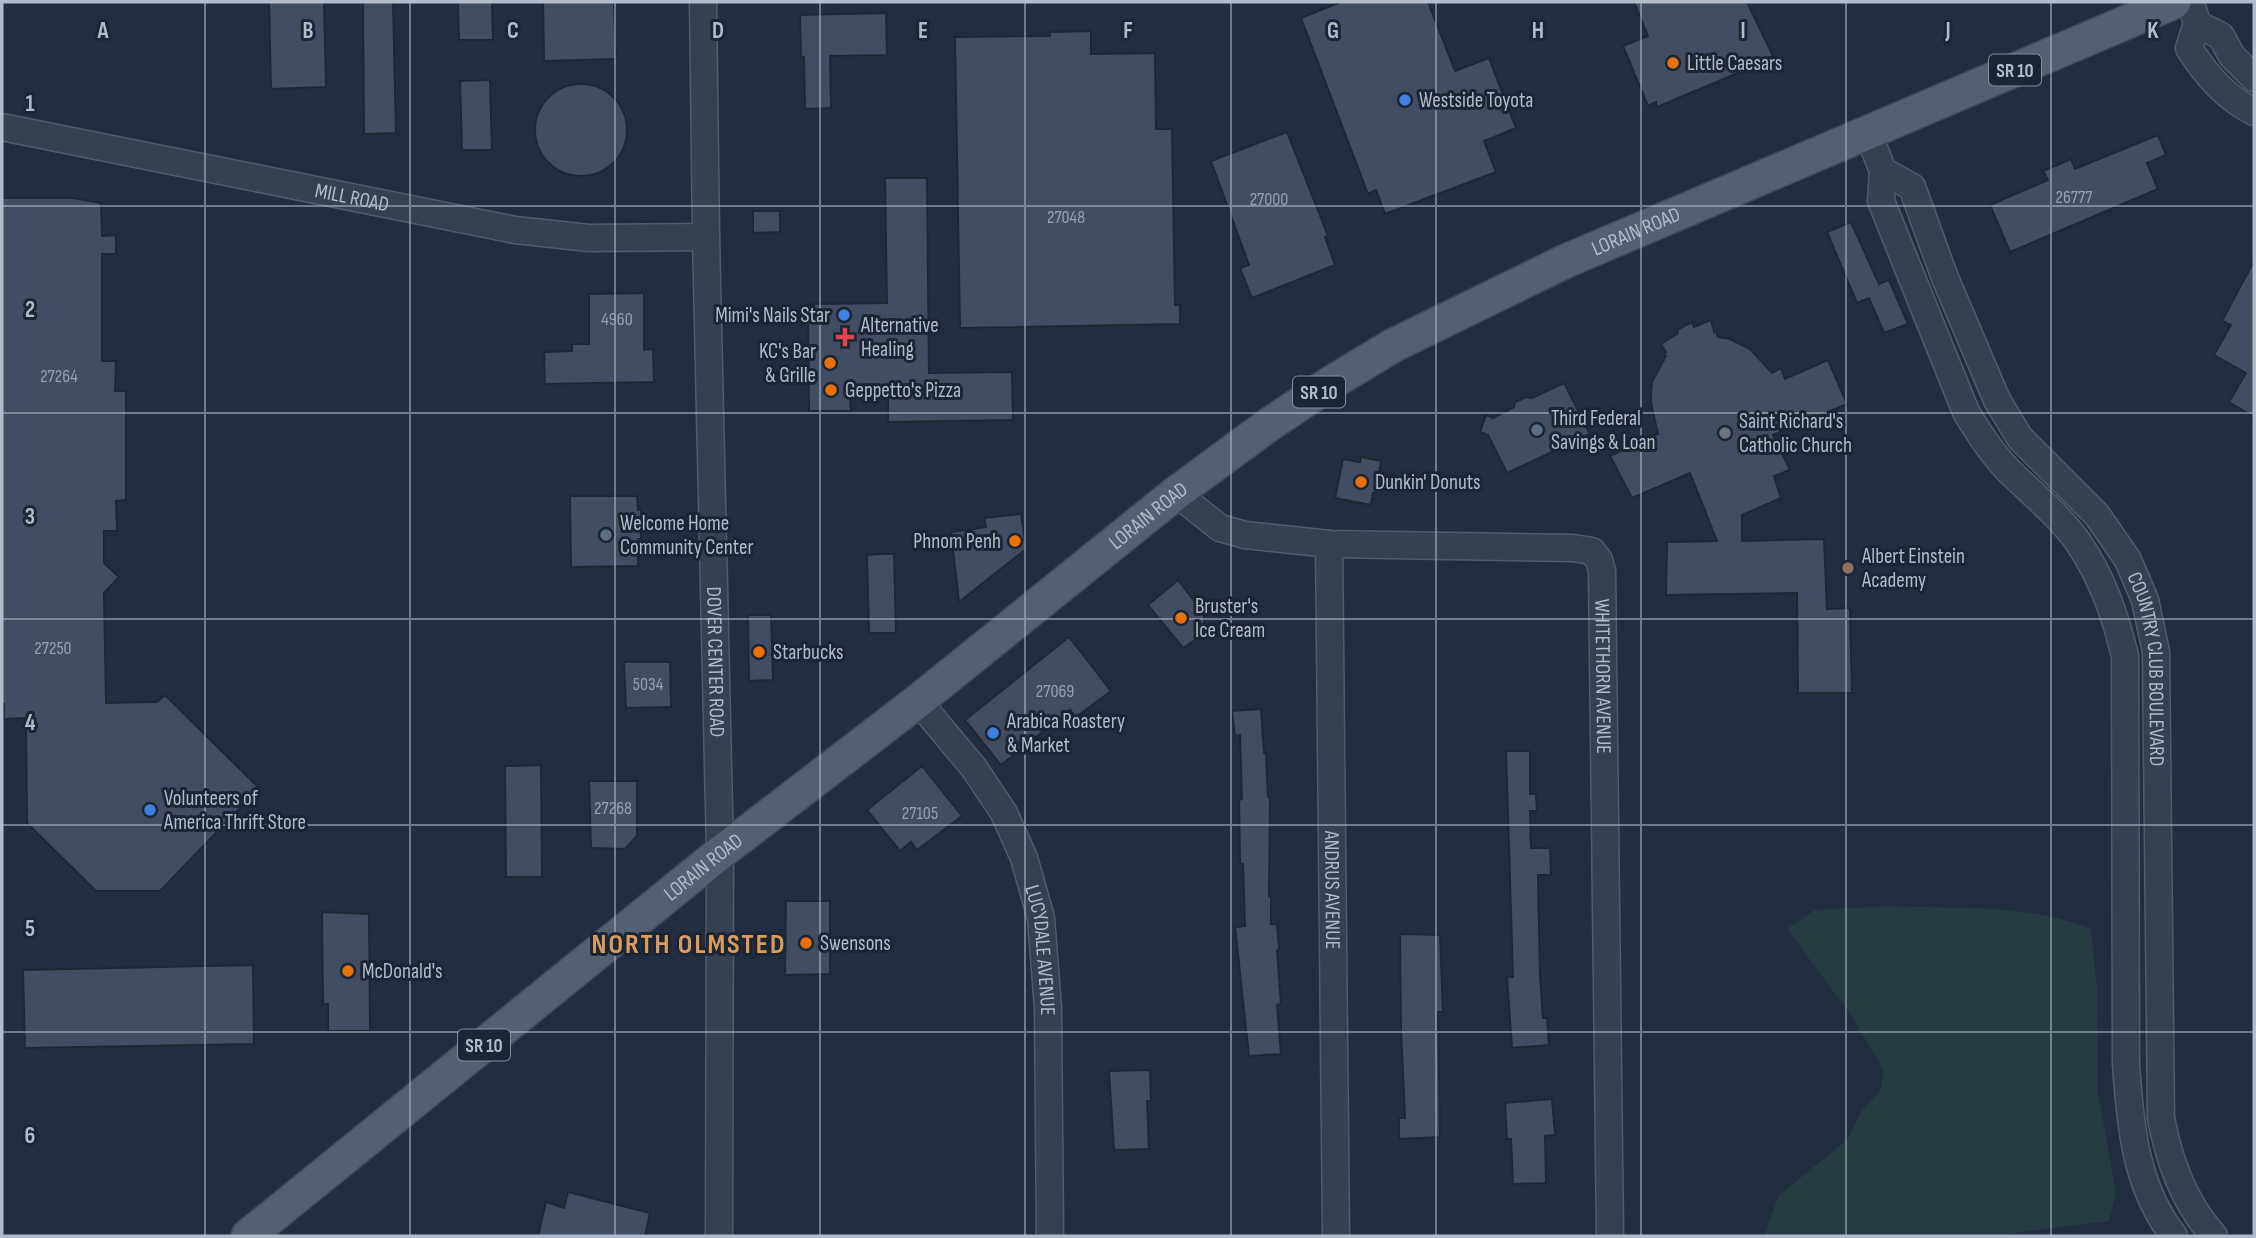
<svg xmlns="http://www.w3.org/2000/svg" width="2256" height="1238" font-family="'Sofia Sans Condensed',sans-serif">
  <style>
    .green { fill: #253c41 }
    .building { fill: #414d62; stroke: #1e2736; stroke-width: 2 }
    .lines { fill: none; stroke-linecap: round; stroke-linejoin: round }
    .minor-casing { stroke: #525b6a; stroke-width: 29 }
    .major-casing { stroke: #404958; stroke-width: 36 }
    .minor { stroke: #37404f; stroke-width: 26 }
    .major { stroke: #555f6f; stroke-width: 33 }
    .grid { fill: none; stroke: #b3bbca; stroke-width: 2; stroke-opacity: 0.55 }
    .food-dot { fill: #e8710a; stroke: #1c2534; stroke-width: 2.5 }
    .shop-dot { fill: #3f7fe0; stroke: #1c2534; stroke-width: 2.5 }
    .health-dot { fill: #e0444e; stroke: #1c2534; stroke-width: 2.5 }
    .service-dot { fill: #5c6f8a; stroke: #1c2534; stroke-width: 2.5 }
    .worship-dot { fill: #6b7280; stroke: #1c2534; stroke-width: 2.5 }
    .education-dot { fill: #8d6e63; stroke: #1c2534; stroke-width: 2.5 }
    .labels { text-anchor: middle; stroke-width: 6; stroke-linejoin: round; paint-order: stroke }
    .number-label { font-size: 18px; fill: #96a0b0 }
    .shield { fill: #1c2534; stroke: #868e9d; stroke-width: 2 }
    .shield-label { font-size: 19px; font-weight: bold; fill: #b3bbca }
    .poi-label { font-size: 21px; fill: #b3bbca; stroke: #1c2534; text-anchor: start }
    .street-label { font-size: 21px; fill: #b3bbca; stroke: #1c2534 }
    .district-label { font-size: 28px; font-weight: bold; letter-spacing: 2px; fill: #db9b5d; stroke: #1c2534 }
    .grid-label { font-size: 23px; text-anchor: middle; font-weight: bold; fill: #b3bbca; stroke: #1c2534; stroke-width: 6; stroke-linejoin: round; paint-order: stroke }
  </style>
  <rect width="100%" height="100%" fill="#232d40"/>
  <!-- green -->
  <path class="green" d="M1885,906C1951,909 2029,903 2091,929L2097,988L2098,1093L2116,1192L2109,1221L1991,1236H1765L1778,1196L1848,1139L1861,1111L1880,1091L1884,1071L1851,1015L1787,929L1815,910Z"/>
  <!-- building -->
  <path class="building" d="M269,2H324L326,87L271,89Z
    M363,2H393L396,133L364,134Z
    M458,2H492L493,40H459Z
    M543,2H614L616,59L544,61Z
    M1341,2H1428L1455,71L1489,58L1516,128L1484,141L1496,172L1385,214L1376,190L1368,194L1301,18Z
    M1634,2H1747L1774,58L1657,107L1656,102L1648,106L1623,46L1648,36Z
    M886,13L887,55L830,56L831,108L805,109L804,57H801L800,15Z
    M1091,31V54L1155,53L1156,129H1172L1175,305H1180V324L960,328L955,37L1050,36V32Z
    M490,80L492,150H462L460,81Z
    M535 130a46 46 0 1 1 92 0a46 46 0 1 1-92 0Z
    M1287,132L1328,236L1325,237L1335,265L1252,298L1240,268L1249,265L1211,161Z
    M2158,135L2166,155L2147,163L2158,189L2010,252L1990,205L2048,180L2043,171L2071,159L2075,169Z
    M885,178H927L929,373L1012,372L1013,420L888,422V395L850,393L851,411H809L808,304L887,303Z
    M2,198H73L101,203L102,236L116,235V254H102V361H116L115,391H126V500L116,501L117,531H104V563L119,577L104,593L106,703L157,702L165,695L259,788L160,891H96L27,823L26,718L4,719V704H2Z
    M753,211H780V232L753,233Z
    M1851,222L1879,284L1889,280L1908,324L1884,333L1869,298L1857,303L1827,232Z
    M2254,261V417L2229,402L2246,373L2214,355L2231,325L2222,321Z
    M644,293V350L653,349L654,382L545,384L544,352L572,351V344H589V294Z
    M1711,320L1714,332L1716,331L1718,337L1730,339L1750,349L1772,373L1781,368L1785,379L1828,360L1847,404L1773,435L1790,470L1774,476L1781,498L1742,515V541L1824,539L1827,609L1850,608L1852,693H1798L1797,593L1666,595L1667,542L1717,541L1690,473L1632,498L1610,456L1658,434L1651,403V392L1652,382L1666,356L1664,353L1666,352L1661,344L1678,333L1677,330L1692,322L1694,327Z
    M1564,383L1590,434L1507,473L1488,435L1480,432L1486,415L1493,418L1514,407L1515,402L1527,397L1532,398Z
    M1361,457L1381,461L1376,493H1373L1371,505L1335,498L1343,459L1360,462Z
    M570,496H637L638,510L641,509V539H638V566L571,567Z
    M1021,514L1026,549L959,602L951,532L986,527L984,518Z
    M880,554H894L896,633H869L867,555Z
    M1178,580L1204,614L1205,633L1183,648L1148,605Z
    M748,615H771L773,680L749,681Z
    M1069,637L1111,691L1076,717L1070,710L1001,765L965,720Z
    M624,662H670L671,707L626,708Z
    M1261,709L1264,753H1266L1268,797H1270L1269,896L1271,895V924H1277L1279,949L1277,950L1281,1004L1277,1005L1281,1054L1249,1056L1235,927L1245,926L1243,864H1240L1239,801L1242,798L1240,735L1235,736L1232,711Z
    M1506,751H1530V794H1536L1537,811H1530L1531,848H1550L1551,875H1538L1540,976L1543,1018H1547L1549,1045L1512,1048L1507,977H1513Z
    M541,765L542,877H506L505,766Z
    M922,766L962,816L917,850L911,842L900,851L867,810Z
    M589,781H637V836L625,849L591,848Z
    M786,901H830V974L785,975Z
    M322,912L369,914L370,1031H328V1004H323Z
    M1400,934L1440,935L1443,1012H1438L1440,1137L1399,1139V1118H1405L1401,1029Z
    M253,965L254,1044L25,1048L23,970Z
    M1150,1070L1151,1101H1147L1149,1149L1114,1150L1109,1071Z
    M1552,1099L1555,1135L1545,1136L1546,1183L1513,1184L1511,1139H1507L1505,1103Z
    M568,1192L650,1213L645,1236H538L546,1202L564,1208Z"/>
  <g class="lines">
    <!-- minor casing -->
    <g class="minor-casing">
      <g id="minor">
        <path id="s1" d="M703,2L706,237L720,853L719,1236"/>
        <path d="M2191,2L2197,24L2189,48C2205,74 2226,98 2254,112"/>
        <path d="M2197,24L2221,36L2232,56L2254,78"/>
        <path id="s2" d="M2,127L515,230L589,238L706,237"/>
        <path d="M1868,133L1883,171L1881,201L1966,412C1978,432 1991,452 2007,469C2031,493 2058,514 2078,542C2102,577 2115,615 2125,656L2126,1064C2130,1123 2135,1187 2174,1236"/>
        <path id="s3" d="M1883,171L1912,187L1945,278L1997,400L2020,438L2097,515L2128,560L2145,600L2156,652L2161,1118C2169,1161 2185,1204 2214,1236"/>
        <path id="s4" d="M1176,493L1220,528L1245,535L1329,544L1573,548L1592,551L1599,560L1602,571L1610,1236"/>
        <path id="s5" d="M1329,544L1336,1236"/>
        <path id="s6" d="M918,701L974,768L1004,813L1024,858L1041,918L1048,1008L1050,1236"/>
      </g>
    </g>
    <!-- major casing -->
    <g class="major-casing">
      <g id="major">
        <path id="s7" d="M248,1236L720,853L918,701L1176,493L1267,426L1331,383L1394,345L1566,261L2174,2"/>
      </g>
    </g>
    <!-- minor -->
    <use href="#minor" class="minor"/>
    <!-- major -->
    <use href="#major" class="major"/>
  </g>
  <!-- grid -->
  <path class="grid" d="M205,2V1236M410,2V1236M615,2V1236M820,2V1236M1025,2V1236M1231,2V1236M1436,2V1236M1641,2V1236M1846,2V1236M2051,2V1236M2,206H2254M2,413H2254M2,619H2254M2,825H2254M2,1032H2254"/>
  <!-- markers -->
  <g class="food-dot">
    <circle cx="1673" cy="63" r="7"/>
    <circle cx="830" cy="363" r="7"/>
    <circle cx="831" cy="390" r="7"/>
    <circle cx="1361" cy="482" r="7"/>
    <circle cx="1015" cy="541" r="7"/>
    <circle cx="1181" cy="618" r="7"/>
    <circle cx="759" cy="652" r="7"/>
    <circle cx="806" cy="943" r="7"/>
    <circle cx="348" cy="971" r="7"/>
  </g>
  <g class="shop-dot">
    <circle cx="1405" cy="100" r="7"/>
    <circle cx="844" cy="315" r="7"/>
    <circle cx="993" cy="733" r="7"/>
    <circle cx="150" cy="810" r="7"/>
  </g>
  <path class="health-dot" d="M841.5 326.5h7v7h7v7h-7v7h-7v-7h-7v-7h7z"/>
  <g class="service-dot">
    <circle cx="1537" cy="430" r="7"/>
    <circle cx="606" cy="535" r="7"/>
  </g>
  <circle class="worship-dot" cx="1725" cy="433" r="7"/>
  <circle class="education-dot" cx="1848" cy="568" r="7"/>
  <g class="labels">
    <!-- number labels -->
    <g class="number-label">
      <text x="2074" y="203">26777</text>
      <text x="1269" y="205">27000</text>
      <text x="1066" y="223">27048</text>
      <text x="617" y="325">4960</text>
      <text x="59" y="382">27264</text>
      <text x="53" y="654">27250</text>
      <text x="648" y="690">5034</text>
      <text x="1055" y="697">27069</text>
      <text x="613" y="814">27268</text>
      <text x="920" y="819">27105</text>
    </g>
    <!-- shield labels -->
    <g class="shield">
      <rect x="1989" y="54.5" width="52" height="31" rx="5"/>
      <rect x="1293" y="376.5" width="52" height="31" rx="5"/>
      <rect x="458" y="1029.5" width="52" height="31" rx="5"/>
    </g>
    <g class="shield-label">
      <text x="2015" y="77">SR 10</text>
      <text x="1319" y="399">SR 10</text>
      <text x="484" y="1052">SR 10</text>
    </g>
    <!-- poi labels -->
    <g class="poi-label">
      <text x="1687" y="70">Little Caesars</text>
      <text x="1419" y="107">Westside Toyota</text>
      <text x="830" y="322" text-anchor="end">Mimi's Nails Star</text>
      <text x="861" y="332">Alternative<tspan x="861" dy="24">Healing</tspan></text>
      <text x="816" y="358" text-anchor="end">KC's Bar<tspan x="816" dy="24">&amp; Grille</tspan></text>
      <text x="845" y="397">Geppetto's Pizza</text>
      <text x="1551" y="425">Third Federal<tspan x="1551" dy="24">Savings &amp; Loan</tspan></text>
      <text x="1739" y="428">Saint Richard's<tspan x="1739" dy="24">Catholic Church</tspan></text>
      <text x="1375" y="489">Dunkin' Donuts</text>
      <text x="620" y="530">Welcome Home<tspan x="620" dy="24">Community Center</tspan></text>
      <text x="1001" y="548" text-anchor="end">Phnom Penh</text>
      <text x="1862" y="563">Albert Einstein<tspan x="1862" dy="24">Academy</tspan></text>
      <text x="1195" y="613">Bruster's<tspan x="1195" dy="24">Ice Cream</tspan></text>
      <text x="773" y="659">Starbucks</text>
      <text x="1007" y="728">Arabica Roastery<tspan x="1007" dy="24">&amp; Market</tspan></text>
      <text x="164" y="805">Volunteers of<tspan x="164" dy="24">America Thrift Store</tspan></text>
      <text x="820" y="950">Swensons</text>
      <text x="362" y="978">McDonald's</text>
    </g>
    <!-- street labels -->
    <g class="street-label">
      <text dy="7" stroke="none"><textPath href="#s2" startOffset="357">MILL ROAD</textPath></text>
      <text dy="7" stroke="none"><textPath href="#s7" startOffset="1720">LORAIN ROAD</textPath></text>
      <text dy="7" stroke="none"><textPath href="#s7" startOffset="1153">LORAIN ROAD</textPath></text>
      <text dy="7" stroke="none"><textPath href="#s1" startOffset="660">DOVER CENTER ROAD</textPath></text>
      <text dy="7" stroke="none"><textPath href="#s3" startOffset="583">COUNTRY CLUB BOULEVARD</textPath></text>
      <text dy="7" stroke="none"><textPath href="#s4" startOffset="558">WHITETHORN AVENUE</textPath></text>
      <text dy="7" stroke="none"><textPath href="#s7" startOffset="586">LORAIN ROAD</textPath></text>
      <text dy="7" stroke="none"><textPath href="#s5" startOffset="346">ANDRUS AVENUE</textPath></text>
      <text dy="7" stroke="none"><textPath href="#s6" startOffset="285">LUCYDALE AVENUE</textPath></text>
    </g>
    <!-- district labels -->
    <g class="district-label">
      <text x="689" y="953">NORTH OLMSTED</text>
    </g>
  </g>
  <g class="grid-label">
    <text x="103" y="38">A</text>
    <text x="308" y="38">B</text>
    <text x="513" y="38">C</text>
    <text x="718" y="38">D</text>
    <text x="923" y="38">E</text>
    <text x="1128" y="38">F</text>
    <text x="1333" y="38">G</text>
    <text x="1538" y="38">H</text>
    <text x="1743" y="38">I</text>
    <text x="1948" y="38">J</text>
    <text x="2153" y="38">K</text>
    <text x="30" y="111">1</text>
    <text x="30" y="317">2</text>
    <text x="30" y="524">3</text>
    <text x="30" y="730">4</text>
    <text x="30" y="936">5</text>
    <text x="30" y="1143">6</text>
  </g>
  <!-- border -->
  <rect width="2256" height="1238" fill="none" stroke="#b3bbca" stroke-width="7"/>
</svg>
